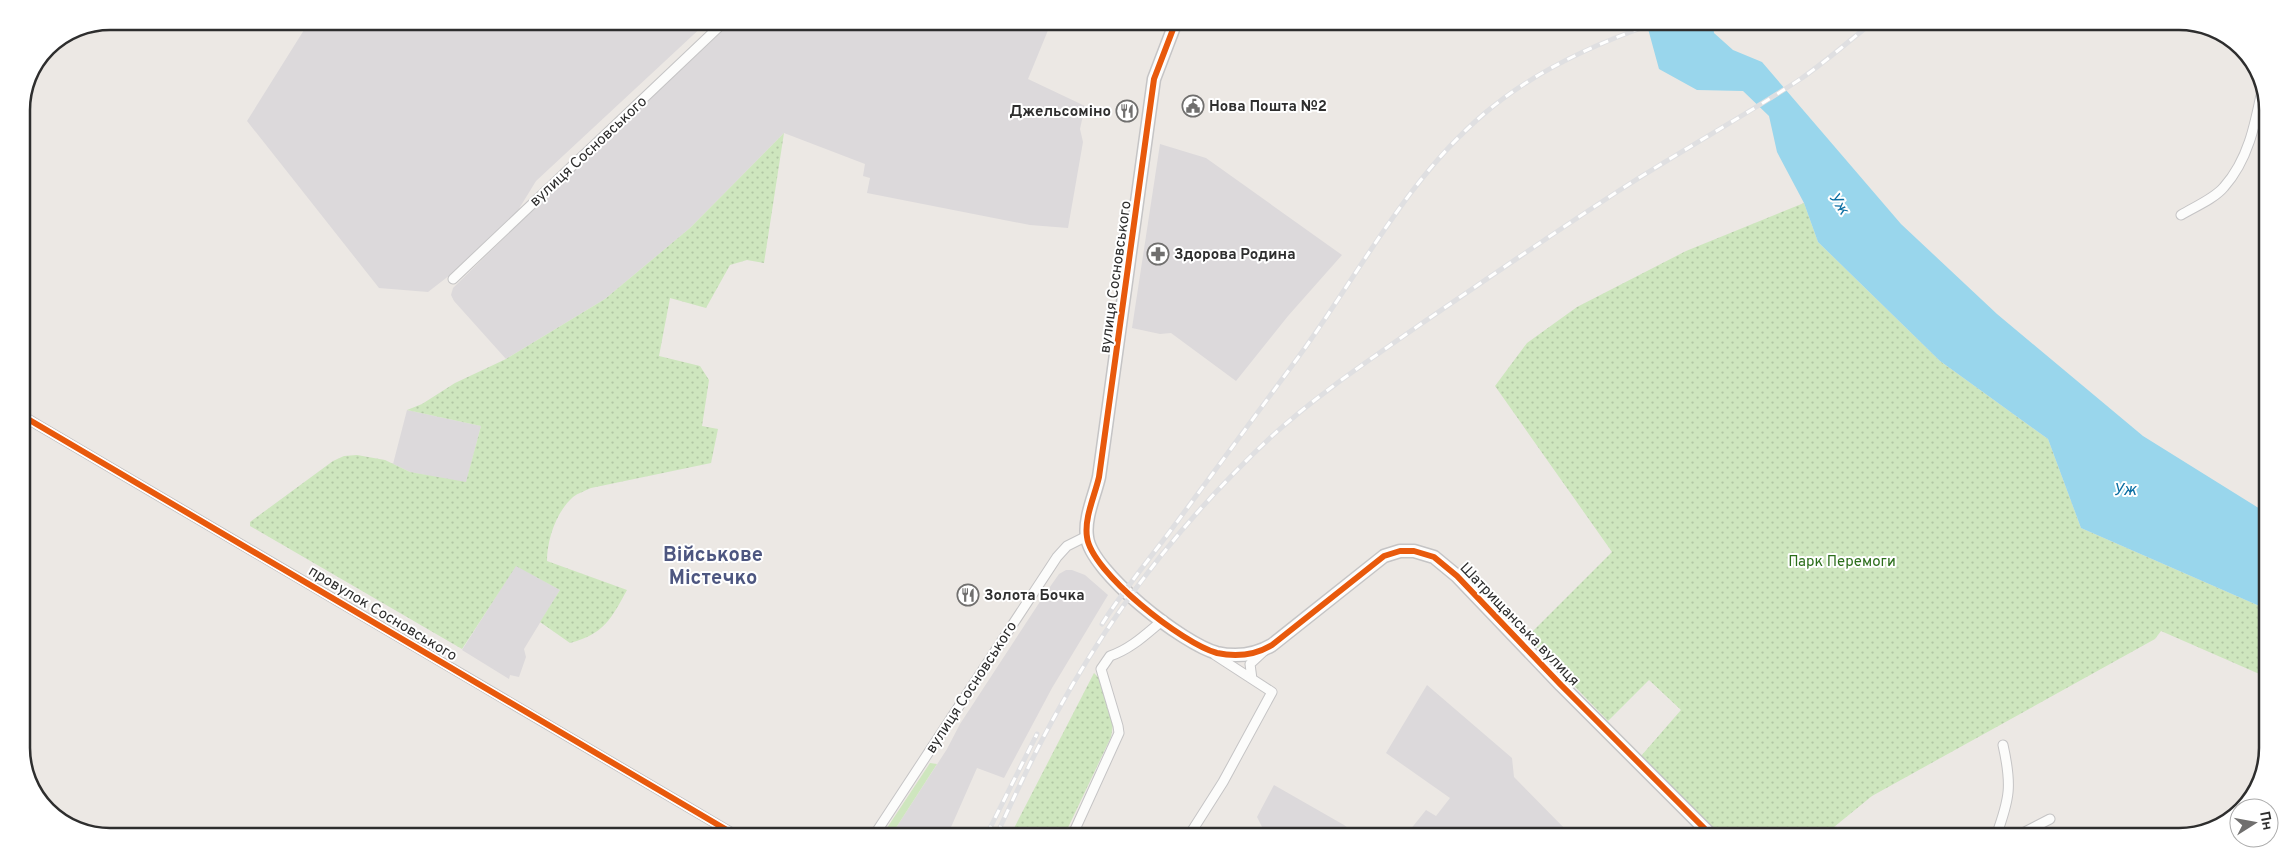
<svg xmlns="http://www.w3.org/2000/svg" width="2289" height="858" font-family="Overpass,sans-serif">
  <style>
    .industrial { fill: #dcd9db }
    .grass { fill: #cee6be }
    .park { fill: url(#park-dots) }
    .water { fill: #99d6ec }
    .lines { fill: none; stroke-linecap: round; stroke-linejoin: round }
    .street-casing { stroke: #c5c4c5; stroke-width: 11 }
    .secondary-casing { stroke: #c5c4c5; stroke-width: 15 }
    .street { stroke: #fcfcfb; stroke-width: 9 }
    .secondary { stroke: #fcfcfb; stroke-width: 12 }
    .rail-casing { stroke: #dfdfe1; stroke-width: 5 }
    .rail { stroke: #fff; stroke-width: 3; stroke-dasharray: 9; stroke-linecap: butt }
    .cycleway-casing { stroke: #fff; stroke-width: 9 }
    .cycleway { stroke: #e8590c; stroke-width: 6 }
    .labels { text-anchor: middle; stroke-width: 4; stroke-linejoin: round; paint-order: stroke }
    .poi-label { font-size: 15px; font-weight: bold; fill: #2e2e2e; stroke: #fff; text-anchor: start }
    .street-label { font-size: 15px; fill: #2e2e2e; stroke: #fff }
    .park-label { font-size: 15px; fill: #2c6e1b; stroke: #fff }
    .water-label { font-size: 16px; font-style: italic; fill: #0d6fa3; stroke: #fff }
    .district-label { font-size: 20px; font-weight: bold; fill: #4d5680; stroke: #fff }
    .rim { fill: none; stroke: #2e2e2e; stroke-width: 2.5 }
  </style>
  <defs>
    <pattern id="park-dots" width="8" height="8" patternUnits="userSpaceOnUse" patternTransform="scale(1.25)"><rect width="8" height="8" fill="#cee6be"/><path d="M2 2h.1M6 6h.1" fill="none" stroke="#b1c6a4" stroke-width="1.8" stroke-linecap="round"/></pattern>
  </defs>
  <rect width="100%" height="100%" fill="#ece8e4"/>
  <!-- industrial -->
  <path class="industrial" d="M309,22L706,23L536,181L517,212L450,275L428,292L379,288L247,121Z
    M731,23H1051L1028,79L1085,106L1080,129L1083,142L1068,228L1030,225L867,193L870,178L863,176L865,164L784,133L690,228L605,299L506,359L454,301L451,295L453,288L559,184Z
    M1160,144L1206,158L1342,255L1288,316L1236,381L1171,333L1160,334L1132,328Z
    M407,410L481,426L466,483L410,472L393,464Z
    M516,565L560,590L524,649L526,657L519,677L510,675L509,679L462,650Z
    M1066,570H1072L1085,575L1108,595L1052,688L1004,778L977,768L948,834H892L947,749L960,724L1045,594L1059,574Z
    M1427,685L1512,758L1514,777L1571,835H1406L1426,810L1436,816L1450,798L1386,753Z
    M1274,785L1344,825L1358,835H1266L1257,817Z"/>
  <!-- grass -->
  <path class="grass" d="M930,763L937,764L892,834H883Z"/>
  <!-- park -->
  <path class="park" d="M784,133L764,263L747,260L730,265L706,308L670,298L659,356L700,366L709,380L702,426L718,429L711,463L591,488C585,491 578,493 573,497C556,512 547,540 547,561L627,590C611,619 604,634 570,643L540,622L560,590L516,566L462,649L250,526V522L333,461L344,456L357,455L385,460L410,472L466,482L481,426L407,410L422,404L455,383L506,359L605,299L690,228Z
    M1804,203L1818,242L1940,361L2048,439L2081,528L2264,608V676L2161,631L2155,639L1872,796L1823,836H1718L1641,756L1681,710L1649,680L1608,721L1527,637L1612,552L1495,386L1527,343L1577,307L1686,251Z
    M1094,673L1099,678L1113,725L1111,737L1065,834H1011Z"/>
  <!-- water -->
  <path class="water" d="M1647,25H1713L1714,33L1733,50L1762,62L1901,224L1997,314L2143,436L2265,512L2264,608L2081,528L2048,439L1940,361L1818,242L1804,203L1777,152L1769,116L1743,91L1697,90L1659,69Z"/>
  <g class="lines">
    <!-- street casing -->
    <g class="street-casing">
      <path id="street" d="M2181,215C2194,207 2214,199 2224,187C2248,160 2255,125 2262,90
        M453,279L723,23
        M21,415L732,833
        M1252,679L1250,664L1264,651
        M875,834L1057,557L1067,546L1087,536
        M1073,834L1119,733L1118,726L1101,669L1110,656C1131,649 1146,634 1163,620
        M1190,834L1223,782L1272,692L1215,655
        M1996,836C2010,798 2012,785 2003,745
        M2017,836L2050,819"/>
    </g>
    <!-- secondary casing -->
    <g class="secondary-casing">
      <path id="secondary" d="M1175,24L1154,79L1099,477C1095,495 1084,518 1087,537C1091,572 1183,644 1217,653C1235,657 1255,655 1272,645L1384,556L1400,551H1414L1434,557L1457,576L1561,685L1712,836"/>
    </g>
    <!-- street -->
    <use href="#street" class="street"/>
    <!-- secondary -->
    <use href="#secondary" class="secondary"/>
    <!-- rail casing -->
    <g class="rail-casing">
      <path id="rail" d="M1102,624C1123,591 1147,562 1171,530C1212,475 1253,419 1294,363C1356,280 1405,180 1485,113C1532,73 1592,45 1650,25
        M987,834L1037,734
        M997,834C1016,793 1034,753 1056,714C1112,611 1186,516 1272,436C1317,395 1368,361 1418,326C1485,280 1552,234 1620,190C1680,151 1743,117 1802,78C1825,62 1847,43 1869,25"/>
    </g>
    <!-- rail -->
    <use href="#rail" class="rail"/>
    <!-- cycleway casing -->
    <g class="cycleway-casing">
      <path id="cycleway" d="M1175,24L1154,79L1099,477C1095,495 1084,518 1087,537C1091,572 1183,644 1217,653C1235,657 1255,655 1272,645L1384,556L1400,551H1414L1434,557L1457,576L1561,685L1712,836
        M21,415L732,833"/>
    </g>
    <!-- cycleway -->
    <use href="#cycleway" class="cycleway"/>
  </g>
  <!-- icons -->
  <defs>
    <g id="civic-ring" transform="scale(1.125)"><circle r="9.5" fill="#fff" stroke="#706f6e" stroke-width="1.5"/><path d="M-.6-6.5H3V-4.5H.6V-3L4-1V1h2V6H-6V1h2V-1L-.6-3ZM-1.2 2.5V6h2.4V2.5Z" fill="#706f6e"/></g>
    <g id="restaurant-ring" transform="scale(1.125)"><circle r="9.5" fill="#fff" stroke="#706f6e" stroke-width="1.5"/><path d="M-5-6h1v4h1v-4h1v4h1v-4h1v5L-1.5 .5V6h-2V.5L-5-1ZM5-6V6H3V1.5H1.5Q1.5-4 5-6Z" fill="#706f6e"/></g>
    <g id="pharmacy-ring" transform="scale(1.125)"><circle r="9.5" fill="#fff" stroke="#706f6e" stroke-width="1.5"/><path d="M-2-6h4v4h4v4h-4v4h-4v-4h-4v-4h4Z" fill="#706f6e"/></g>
  </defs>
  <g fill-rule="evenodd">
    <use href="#civic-ring" x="1193" y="106"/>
    <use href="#restaurant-ring" x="1127" y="111"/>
    <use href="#pharmacy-ring" x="1158" y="254"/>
    <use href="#restaurant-ring" x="968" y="595"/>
  </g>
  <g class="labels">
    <!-- poi labels -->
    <g class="poi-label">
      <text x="1209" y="111">Нова Пошта №2</text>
      <text x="1111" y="116" text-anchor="end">Джельсоміно</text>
      <text x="1174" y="259">Здорова Родина</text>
      <text x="984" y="600">Золота Бочка</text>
    </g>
    <!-- street labels -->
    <g class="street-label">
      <text transform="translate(588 151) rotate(-43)" y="5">вулиця Сосновського</text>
      <text transform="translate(1115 277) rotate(-82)" y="5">вулиця Сосновського</text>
      <text transform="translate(383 613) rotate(31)" y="5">провулок Сосновського</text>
      <text transform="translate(1520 624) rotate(46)" y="5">Шатрищанська вулиця</text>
      <text transform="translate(971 687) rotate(-57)" y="5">вулиця Сосновського</text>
    </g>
    <!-- park labels -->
    <g class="park-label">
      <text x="1842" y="566">Парк Перемоги</text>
    </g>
    <!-- water labels -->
    <g class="water-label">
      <text transform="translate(1840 203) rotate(56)" y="6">Уж</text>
      <text x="2125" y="495">Уж</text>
    </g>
    <!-- district labels -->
    <g class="district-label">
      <text x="713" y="561">Військове<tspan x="713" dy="23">Містечко</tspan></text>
    </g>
  </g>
  <!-- crop -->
  <path d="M0 0H2289V858H0ZM110 30H2179A80 80 0 0 1 2259 110V748A80 80 0 0 1 2179 828H110A80 80 0 0 1 30 748V110A80 80 0 0 1 110 30Z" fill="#fff" fill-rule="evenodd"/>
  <path class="rim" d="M110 30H2179A80 80 0 0 1 2259 110V748A80 80 0 0 1 2179 828H110A80 80 0 0 1 30 748V110A80 80 0 0 1 110 30Z"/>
  <!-- north arrow -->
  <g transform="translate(2254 823) rotate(79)"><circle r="24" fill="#ffffff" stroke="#ababab"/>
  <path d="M0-4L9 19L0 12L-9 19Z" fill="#706f6e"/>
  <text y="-8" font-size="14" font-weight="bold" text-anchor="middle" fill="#2e2e2e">Пн</text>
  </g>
</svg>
